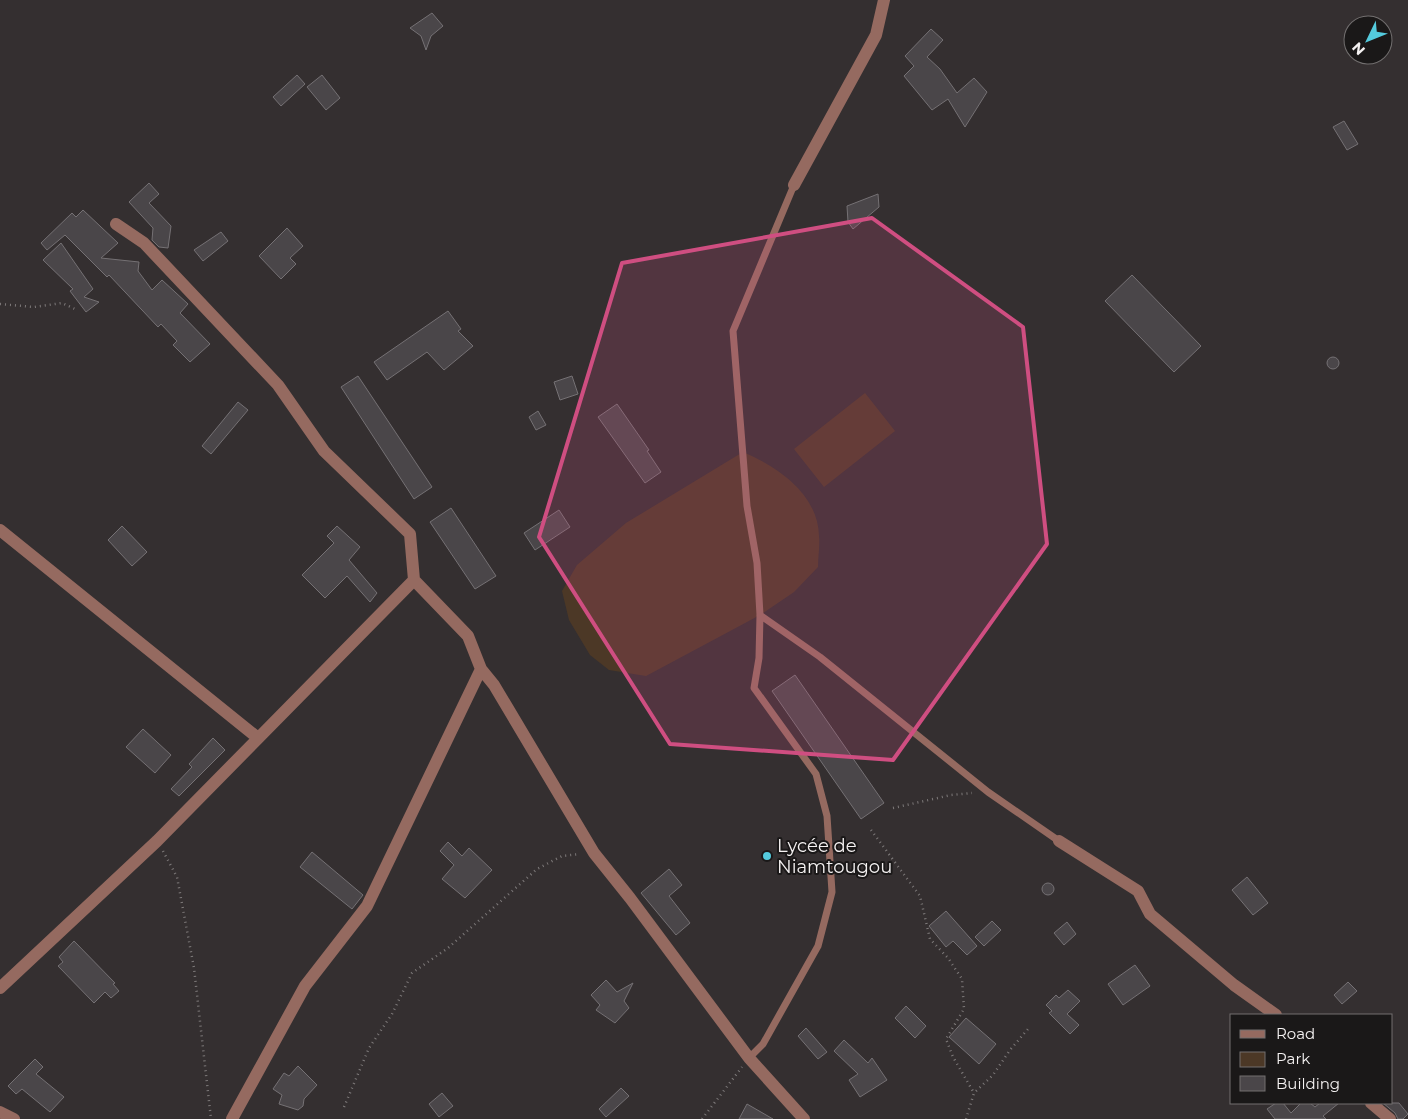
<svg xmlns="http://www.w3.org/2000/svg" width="1408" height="1119" font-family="Montserrat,sans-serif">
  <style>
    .green { fill: #4c3826 }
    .building { fill: #4a4649; stroke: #757174 }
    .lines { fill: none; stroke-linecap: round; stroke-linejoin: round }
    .path { stroke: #7e7a7a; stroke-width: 2.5; stroke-dasharray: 1 4; stroke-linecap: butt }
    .service { stroke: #956a60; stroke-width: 7 }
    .minor { stroke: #956a60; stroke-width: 12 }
    .marked { fill: #cf4e81; fill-opacity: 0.2; stroke: #cf4e81; stroke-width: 4; stroke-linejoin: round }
    .poi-dot { fill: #54cadd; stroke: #1a1818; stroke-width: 2 }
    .labels { text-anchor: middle; stroke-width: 4; stroke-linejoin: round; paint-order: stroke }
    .poi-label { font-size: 18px; fill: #f5f2f2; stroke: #1a1818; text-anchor: start }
  </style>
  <rect width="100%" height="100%" fill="#342f30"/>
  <!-- green -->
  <path class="green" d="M865,393L895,431L824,487L794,449Z
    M743,452C778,467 818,494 819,536C820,546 818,557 818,567L794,592L760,615L646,676L609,670L590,655L569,620L562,591L577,565L626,523Z"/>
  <!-- building -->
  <path class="building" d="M432,13L443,26L431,36L426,50L421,36L410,28Z
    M931,29L943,40L927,57L940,69L957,93L974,78L987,92L965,127L948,99L932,110L904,76L914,66L905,56Z
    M297,75L305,84L281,106L273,97Z
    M322,75L340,98L326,110L307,87Z
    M1344,121L1358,144L1347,150L1333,127Z
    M149,183L159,194L149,203L171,226L168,248L159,247L152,240L153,228L129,202Z
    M878,194L879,207L853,229L848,222L847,206Z
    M83,210L118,243L101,258L139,262L138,271L152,290L162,280L188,304L180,313L210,344L190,362L173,345L177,341L161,324L158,327L109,275L107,277L65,235L47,250L41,243L72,213L76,217Z
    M287,228L303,246L290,258L296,264L281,279L259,256Z
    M221,232L228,241L203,261L194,250Z
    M61,243L93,289L84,297L99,302L86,312L70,291L73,289L43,260Z
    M1132,275L1201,346L1174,372L1105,301Z
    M448,311L461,329L458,331L473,346L444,370L427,352L387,380L374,362Z
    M1327 363a6 6 0 1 1 12 0a6 6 0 1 1-12 0Z
    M358,376L432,487L414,499L341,387Z
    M572,376L578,394L560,400L554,382Z
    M238,402L248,410L211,454L202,446Z
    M617,404L649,450L647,451L661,472L645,483L598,417Z
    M538,411L546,425L536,430L529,417Z
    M451,508L496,576L475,589L430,522Z
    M559,510L570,527L535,550L524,533Z
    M122,526L147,552L132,566L108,540Z
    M337,526L360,547L349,560L377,593L370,602L347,576L325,598L302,575L334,543L327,536Z
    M795,675L884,803L861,819L772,691Z
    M143,729L171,755L155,773L126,747Z
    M213,738L225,750L179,796L171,789L192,767L189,764Z
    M448,842L462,856L469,848L492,870L465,898L442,879L454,865L440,851Z
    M312,852L363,895L352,909L300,867Z
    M669,869L682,885L669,896L690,923L676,935L641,893Z
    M1247,877L1268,903L1253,915L1232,890Z
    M1042 889a6 6 0 1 1 12 0a6 6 0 1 1-12 0Z
    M946,911L977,946L967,955L953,941L946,947L929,926Z
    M992,921L1001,930L984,946L975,937Z
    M1067,922L1076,934L1064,945L1054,933Z
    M74,941L115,983L113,984L119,991L111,998L105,992L94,1003L58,966L63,962L59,957Z
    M1135,965L1150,986L1123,1005L1108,984Z
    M606,980L617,992L633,983L624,1001L629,1008L615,1023L596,1010L600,1005L591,995Z
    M1348,982L1357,991L1342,1004L1334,995Z
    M1068,990L1080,1001L1067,1014L1079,1025L1070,1034L1049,1013L1052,1011L1046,1005L1056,995L1059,998Z
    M906,1006L926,1026L915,1038L895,1018Z
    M966,1018L996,1044L979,1064L949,1037Z
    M806,1028L827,1052L818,1059L798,1036Z
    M844,1040L868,1063L872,1058L887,1080L860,1097L849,1080L858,1074L834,1051Z
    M35,1059L43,1067L36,1074L64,1097L50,1112L22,1089L16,1094L8,1086Z
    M298,1066L317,1085L304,1099L303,1106L298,1110L279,1104L282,1095L273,1089L284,1073L289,1076Z
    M621,1088L629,1096L606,1117L599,1109Z
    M442,1093L453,1106L439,1117L429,1104Z
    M1276,1103H1283L1291,1113L1301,1103H1310L1315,1107L1320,1103H1339L1323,1116L1326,1119H1275L1267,1109Z
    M1383,1103H1399L1408,1114L1403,1119H1398L1395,1113Z
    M747,1104L773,1119H739Z"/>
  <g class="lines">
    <!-- path -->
    <path class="path" d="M0,304L34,307L62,303L75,309
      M893,808L951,795L972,793
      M871,830L920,896L930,939L948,958L962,979L964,1009L946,1039L953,1057L974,1093
      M163,851L177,877L194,968L211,1119
      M344,1107L369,1048L392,1014L412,973L448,948L537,869L562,856L580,854
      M702,1119L742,1067
      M966,1119L974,1093L993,1075L1010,1050L1028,1029"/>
    <!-- service -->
    <path class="service" d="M760,615L820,657L988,792L1059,841
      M749,1058L763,1044L818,946L832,892L827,816L816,774L754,688L759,658L760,615L757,563L747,506L733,331L794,185"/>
    <!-- minor -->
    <path class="minor" d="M794,185L876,35L884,0
      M0,530L258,738
      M414,580L468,636L481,669L494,685L594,853L630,898L749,1058L804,1119
      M1059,841L1138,891L1150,914L1234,985L1276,1015
      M0,988L157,841L414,580L410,534L324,451L278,385L144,243L116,224
      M1371,1103L1390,1119
      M0,1112L14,1119
      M232,1119L305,986L367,906L481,669"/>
  </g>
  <!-- marked area -->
  <path class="marked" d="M872,218L1023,327L1047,544L893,760L670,744L539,537L622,263Z"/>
  <!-- markers -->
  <circle class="poi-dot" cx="767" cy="856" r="5"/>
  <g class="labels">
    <!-- poi labels -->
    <g class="poi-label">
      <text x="777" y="852">Lycée de<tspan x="777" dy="21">Niamtougou</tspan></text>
    </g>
  </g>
  <!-- legend -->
  <rect x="1230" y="1014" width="162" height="90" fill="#1a1818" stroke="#726f6f"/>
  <rect x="1240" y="1030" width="25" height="8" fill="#956a60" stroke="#726f6f"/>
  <text x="1276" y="1039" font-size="15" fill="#f5f2f2">Road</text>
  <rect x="1240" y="1052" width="25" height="15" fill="#4c3826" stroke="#726f6f"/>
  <text x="1276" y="1064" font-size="15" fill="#f5f2f2">Park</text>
  <rect x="1240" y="1076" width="25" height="15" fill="#4a4649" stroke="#726f6f"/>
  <text x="1276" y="1089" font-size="15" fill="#f5f2f2">Building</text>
  <!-- north arrow -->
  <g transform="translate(1368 40) rotate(227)"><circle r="24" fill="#1a1818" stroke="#726f6f"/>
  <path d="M0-4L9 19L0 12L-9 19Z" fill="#54cadd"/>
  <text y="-8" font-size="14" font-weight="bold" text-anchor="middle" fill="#f5f2f2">N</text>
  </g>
</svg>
